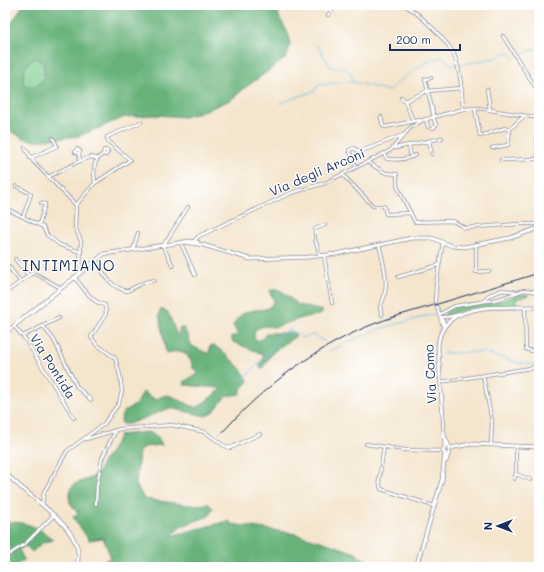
<svg xmlns="http://www.w3.org/2000/svg" width="544" height="572" font-family="Mali,sans-serif">
  <style>
    .green { fill: #7fcf8f; stroke: #4d7f76 }
    .forest { fill: #67b27a; stroke: #41706c; fill-rule: evenodd }
    .lines { fill: none; stroke-linecap: round; stroke-linejoin: round }
    .stream { stroke: #67bbe3; stroke-width: 1 }
    .street-casing { stroke: #888a96; stroke-width: 4 }
    .secondary-casing { stroke: #888a96; stroke-width: 4.5 }
    .street { stroke: #fff; stroke-width: 2.5 }
    .secondary { stroke: #fff; stroke-width: 3 }
    .rail { stroke: #1b2f5e; stroke-width: 1 }
    .labels { text-anchor: middle; stroke-width: 3; stroke-linejoin: round; paint-order: stroke }
    .street-label { font-size: 13px; fill: #1b2f5e; stroke: #fff }
    .quarter-label { font-size: 15px; letter-spacing: 1px; fill: #1b2f5e; stroke: #fff }
  </style>
  <rect width="100%" height="100%" fill="#fff"/>
  <filter id="ink" filterUnits="userSpaceOnUse"><feTurbulence type="fractalNoise" baseFrequency=".025" numOctaves="2"/><feDisplacementMap in="SourceGraphic" scale="8" xChannelSelector="R" yChannelSelector="G"/><feConvolveMatrix kernelMatrix="1 2 1 2 8 2 1 2 1" color-interpolation-filters="sRGB"/></filter>
  <filter id="wash" filterUnits="userSpaceOnUse"><feTurbulence type="fractalNoise" baseFrequency=".012" numOctaves="4" result="noise"/><feDisplacementMap in="SourceGraphic" scale="16" xChannelSelector="R" yChannelSelector="G"/><feGaussianBlur stdDeviation="0.9" result="paint"/><feColorMatrix in="noise" values="0 0 0 0 0 0 0 0 0 0 0 0 0 0 0 0 0 1.4 0 .05"/><feComposite in="paint" operator="in"/></filter>
  <g filter="url(#wash)">
    <rect width="100%" height="100%" fill="#f4e5cd"/>
    <!-- green -->
    <path class="green" d="M36,58L44,64V78L37,86H28L23,84C22,75 26,61 36,58Z
      M519,294L529,295L516,299V307C495,307 466,305 448,316L444,315C453,303 473,306 486,304C498,302 508,299 519,294Z"/>
    <!-- forest -->
    <path class="forest" d="M23,5H277C276,19 288,27 290,40C291,45 288,53 286,58L246,87L232,99L205,111L184,117L155,115L125,117L79,136L36,141L23,138L5,128V33ZM36,58L44,64V78L37,86H28L23,83C22,74 26,61 36,58Z
      M277,289L282,291L298,305L323,311L320,315L305,317L275,327L264,326L256,329L254,335L255,340H261L267,333H294L296,336L273,352L262,369L259,366L263,360V354L233,342L231,337L238,335L233,325C237,319 240,314 247,312C257,307 269,314 274,300L269,291Z
      M161,309L168,312L177,335L179,334V328H184L192,346L209,354L210,346H215C223,352 247,371 248,382L242,387L240,394L226,396L215,410L206,416L170,408L129,424H122C118,410 129,410 136,404C139,401 141,396 143,392L155,399C159,399 162,395 167,395C172,395 190,406 197,408L220,390L219,388L184,385L185,381L199,373L193,368L191,361L185,353L180,351L166,353L159,315Z
      M149,432L158,437L162,445L144,447L139,451L136,484L144,499L190,505L209,504L213,508L209,516L182,526L170,536L228,521L232,524L291,533L321,541L356,553L358,556L382,567H87L111,558L103,538L89,540L73,517L78,513L70,503L69,496L71,489L74,484L91,478L99,472L103,461L107,457L120,435Z
      M11,522C27,522 42,529 53,540L42,543L32,552L26,546L19,549L24,560L13,567H5V525Z"/>
    <g class="lines">
      <!-- stream -->
      <path class="stream" d="M317,45L330,66L336,68L345,67L350,72L354,81
        M520,55L539,47
        M459,65L499,57L503,53L510,52L515,59
        M280,103L314,91L319,85L336,83L354,82L389,91C405,77 422,60 444,57L450,64L456,66
        M300,338L313,335L325,342
        M271,349L279,336L287,331H293L298,335
        M329,351L376,330L434,314
        M443,353L483,352L519,363L539,365
        M231,376C238,372 239,378 244,379L269,352"/>
    </g>
  </g>
  <g filter="url(#ink)">
    <g class="lines">
      <!-- street casing -->
      <g class="street-casing">
        <path id="street" d="M404,5C418,12 450,43 455,57C461,74 462,92 463,109
          M328,15L337,5
          M503,36L539,93
          M431,78L425,79L434,117
          M487,89L490,110
          M401,97L405,101
          M475,108L480,136L505,128L510,129
          M381,117L383,126L385,127L420,120
          M433,117L436,125L433,128
          M426,119L428,127
          M413,121L405,101L427,91L461,88
          M429,141L432,154
          M409,146L411,157
          M25,148L33,161L76,205
          M395,148L442,138
          M492,148L508,145L510,129L523,117
          M79,154L75,152L77,149L80,151L79,154L80,161L90,157L96,158
          M384,154L387,159C397,160 407,160 416,155
          M30,158L57,146L53,138
          M538,159L537,135L539,132
          M501,160L539,159
          M367,162L386,173L397,174V186L415,222L453,221L465,228L518,224H539
          M356,167L349,150L354,148L359,152L403,135
          M342,174L373,206H384L386,214L411,213
          M48,177L80,161
          M95,183C94,171 92,161 103,154L106,155L108,151L104,150L103,154
          M16,186L31,194L23,217
          M5,208L43,227L47,235L60,245L81,252
          M39,225L45,204L41,203
          M181,243L195,275
          M192,243L199,236L291,193L325,183L391,150L410,128L423,120L463,109L478,108L539,118
          M476,244V272L489,271
          M379,245C384,265 391,287 380,307L382,315
          M133,250L138,233
          M320,256L315,239V229L325,225
          M324,256L332,303
          M15,259L29,276
          M95,261C106,275 108,286 127,291L145,282L155,280
          M5,262L20,281
          M173,266L163,246L188,207
          M80,273L81,241L75,227L76,205L95,183L130,160L108,141L107,137L141,122
          M398,277L439,265
          M5,293L31,274H36L61,288
          M484,301L489,295L503,290L517,292
          M435,302L436,285L443,242
          M437,307L443,326
          M525,308L526,349L532,351L536,349V345
          M440,314L455,306L499,299L524,290L539,292
          M441,317H448L460,314
          M441,317L445,324
          M14,326L25,339L74,418
          M43,326L54,340L77,387L91,400
          M23,336L59,318
          M483,375L492,422L491,444
          M440,382L537,367
          M86,439L120,429L172,425L205,432L223,445L230,448L260,434
          M366,444L405,450L443,451
          M384,447L379,480L381,489L434,506
          M516,474L531,480
          M514,479L516,474V446
          M96,504L97,485L102,458L116,430
          M42,505L44,492L67,451L104,424L119,403L122,391L120,375L115,358L96,344L91,337L106,314L105,305C92,303 83,287 74,277
          M5,557L25,544L53,516"/>
      </g>
      <!-- secondary casing -->
      <g class="secondary-casing">
        <path id="secondary" d="M184,242L187,241L198,242
          M5,333L104,254L184,242L203,245L250,259L309,257L336,254L412,238H432L452,246L464,247L510,238L539,228
          M446,439L450,449L446,461
          M450,448L471,444L539,447
          M445,453L443,451L445,446L438,348C439,299 505,308 539,307
          M5,472C24,496 92,530 76,567
          M416,567L442,480L445,453"/>
      </g>
      <!-- street -->
      <use href="#street" class="street"/>
      <!-- secondary -->
      <use href="#secondary" class="secondary"/>
      <!-- rail -->
      <path class="rail" d="M220,435C259,391 304,356 357,331C380,320 407,313 431,306C467,295 503,284 539,273"/>
    </g>
  </g>
  <g class="labels">
    <!-- street labels -->
    <g class="street-label">
      <text transform="translate(317 172) rotate(-23)" y="5">Via degli Arconi</text>
      <text transform="translate(53 366) rotate(58)" y="5">Via Pontida</text>
      <text transform="translate(430 374) rotate(-93)" y="5">Via Como</text>
    </g>
    <!-- quarter labels -->
    <g class="quarter-label">
      <text x="69" y="271">INTIMIANO</text>
    </g>
  </g>
  <!-- margin -->
  <rect width="544" height="572" fill="none" stroke="#fff" stroke-width="20"/>
  <!-- north arrow -->
  <g transform="translate(498 526) rotate(270)" stroke="#ffffff" stroke-width="3" paint-order="stroke">
  <path d="M0-3L7 15L0 10L-7 15Z" fill="#1b2f5e"/>
  <text y="-6" font-size="11" font-weight="bold" text-anchor="middle" fill="#1b2f5e">N</text>
  </g>
  <!-- scale -->
  <path d="M390 44v6h70v-6" fill="none" stroke="#1b2f5e" stroke-width="2"/>
  <text x="396" y="44" font-size="12" fill="#1b2f5e" stroke="#ffffff" stroke-width="3" paint-order="stroke">200 m</text>
</svg>
